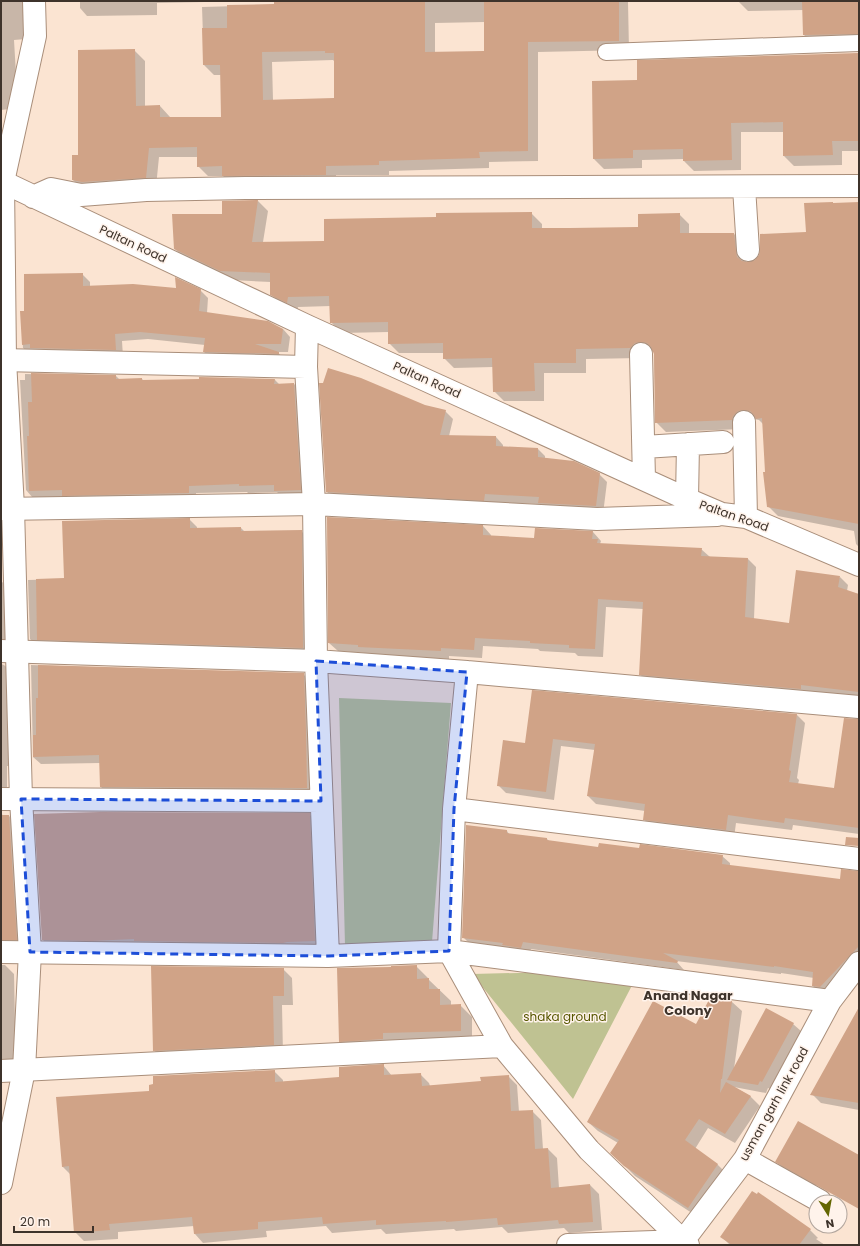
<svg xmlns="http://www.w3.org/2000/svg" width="860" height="1246" font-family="Poppins,sans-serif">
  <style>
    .green { fill: #bfc292 }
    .shadow { fill: #0003; fill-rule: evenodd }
    .building { fill: #d0a387; fill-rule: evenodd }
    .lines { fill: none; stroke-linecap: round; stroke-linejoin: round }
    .lane-casing { stroke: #a98e7a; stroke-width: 18 }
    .street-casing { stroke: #a98e7a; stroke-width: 24 }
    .secondary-casing { stroke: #a98e7a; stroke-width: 24 }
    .lane { stroke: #fff; stroke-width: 16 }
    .street { stroke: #fff; stroke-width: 22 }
    .secondary { stroke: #fff; stroke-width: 22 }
    .marked { fill: #1d4ed8; fill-opacity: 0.2; stroke: #1d4ed8; stroke-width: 3; stroke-dasharray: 8 5; stroke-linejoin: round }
    .labels { text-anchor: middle; stroke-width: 3; stroke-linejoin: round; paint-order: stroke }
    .street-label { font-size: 12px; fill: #3e332b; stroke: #fff3eb }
    .park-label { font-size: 12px; fill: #575700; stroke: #fff3eb }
    .neighbourhood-label { font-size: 13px; font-weight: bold; fill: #3e332b; stroke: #fff3eb }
  </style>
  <rect width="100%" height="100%" fill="#fbe4d2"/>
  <!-- green -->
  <path class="green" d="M339,698L451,703L432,942L345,946Z
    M640,970L573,1099L472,974Z"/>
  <!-- shadow -->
  <path class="shadow" d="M1,1H21L24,4L26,39L14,40L18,108L1,110Z
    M80,1H205V2L157,3V15L87,16L80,8Z
    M325,1H859V44L814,45L804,35V10L748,11L739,2H628L629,50L538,52V161L489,162V168L389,171V175H336V185L233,186L223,176H208L198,166V157H159L156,187L83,190L73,180L79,156L134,50L145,61V107L160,106L170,117V118H222V75H214L204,65L202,7L275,5ZM485,22V52L435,53V23ZM333,60L335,62V99L273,100L272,62Z
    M859,53V151H842V165L794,166L784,156V132H741V170L694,171L684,161V159L642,160V168L604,169L594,159L638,81Z
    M258,201L268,211L263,242H325L438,218L532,214L542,224V229L639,228L679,214L689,224V234H734L744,244L746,263L756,261L807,232L833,203L834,204L859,203V547L856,544L854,531L778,516L768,506L763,424L759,420L754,419L742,429L666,432L656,422L654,352L651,351L640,358L586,359V373H544V401H504L494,391L493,367L454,368L444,358V353H399L389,343V332L341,333L331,322V306L298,307L297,312L281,304L271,294V282L231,280L185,259L175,249L223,215Z
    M82,274L90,282V287L200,290L208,298L207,313L283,329L290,337L288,352H277L287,361L212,359L204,352L205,345L148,339L122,341L123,357L31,355L23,348L21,312H25Z
    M25,374L116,376L120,380L142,379L144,381L275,380L280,385L294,384L302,392L308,498H283L277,492L248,493L247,492L196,493V501L33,498L26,490L20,380H25Z
    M425,406L445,411L453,419L449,436L496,437L503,445V447L538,449L545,456V459L599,474L607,482L603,514L547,511L539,504L492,502V508L335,499L327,492Z
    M189,519L197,527V529L241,528L245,532L301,531L309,539L310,655L38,647L30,639L28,580L65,579Z
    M483,526L491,535V536L534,539L593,532L601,541L600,544L701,549L710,557L748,559L756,567L754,619L790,624L840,577L848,585L847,591L859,595V699L648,683L640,674L643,609L606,607L603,657L578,656L575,653L540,651L538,649L483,646L482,658L449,656V659L367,655L365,653L338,651L329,643Z
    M1,581L10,589L12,647L1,650Z
    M1,664L4,665L13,673L15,766H7V795L1,798Z
    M31,665L303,674L311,682L314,796L108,794L101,787L100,763L41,764L33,757Z
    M533,691L797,715L805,723L797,778L799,780L798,784L835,789L859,723V834L793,825L792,830L736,823L734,838L652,828L644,819L645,811L596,804L588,796L595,750L561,746L554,800L506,793L498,785L526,744Z
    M1,814L3,815L9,816L17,824L25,948L1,951Z
    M309,814L318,823L323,949L51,948L43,940Z
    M507,831L509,834L547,839L549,841L599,848L640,849L722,856L730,863V866L841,880L859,874V961L820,993L813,986L814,978L781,973V974L676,961L684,970L531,949L529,955L471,945L463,937Z
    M1,965H5L14,974L15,1021L20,1026V1066H1Z
    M416,966L428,978V979L451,1001V1006L460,1005L472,1017V1043L351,1053L340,1041Z
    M283,969L292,978L293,1005H282L283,1054L163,1060L154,1050Z
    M711,999L732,1002L742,1011L734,1069L793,1024L801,1031L770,1089L768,1088L766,1093L734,1087L750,1096L760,1106L735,1143L708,1128L695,1149L717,1164L727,1174L698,1217L635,1176L612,1153L618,1143L598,1131L588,1122L697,1025Z
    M859,1009V1110L821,1103L812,1094Z
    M383,1065L392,1076L420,1074L429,1083L430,1086L482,1082L508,1076L517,1085L519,1112L532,1111L541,1120L543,1149H548L557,1158L559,1188L590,1185L599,1194L602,1230L569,1233L564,1228L508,1233L502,1227L456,1231L454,1229L386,1234L381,1229L332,1233L326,1226L266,1231L267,1237L203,1243L195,1234L194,1226L118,1232V1239L84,1241L75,1232L71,1175L62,1166L150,1092L274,1071L283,1080V1082L340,1078Z
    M859,1156V1173L817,1170L816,1187L784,1169L776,1161Z
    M810,1230L818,1238L816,1239L825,1245H730L722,1237Z"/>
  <!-- building -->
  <path class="building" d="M274,1H425V52L484,51V1H619V41L528,42V151L479,152L480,158L379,161V165L326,166V175L222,176V166L197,167V147L149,148L146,178L82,182L72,180V155H78V50L135,49L136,106L160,105V117H221L220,65H203L202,28H227V5L274,4ZM325,51V53H334V98L263,100L262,52Z
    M802,1H859V34L803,35Z
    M859,53V141H832L833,155L783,156V122L731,123L732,160L683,161V149L633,150V158L593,159L592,81L637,80V60Z
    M258,200L252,242L324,241V219L436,217V213L532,212V228H570L638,227V214L680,213V233H734L736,251L737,257L742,261L748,262L755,260L759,255L760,249V234L806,232L804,203L833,202V203L859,202V524L767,507L763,472H765L762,418L756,419L754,415L750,411L743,410L738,411L733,416L732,420L655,423L654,354L651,347L647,343L640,342L635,343L630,348L576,349V363H534L535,391L493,392L492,358L443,359V343L388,344V322L330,323L329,296L288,297L287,303L270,295V273L220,271L174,249L172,214H222V201Z
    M83,273V286L133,284L176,288L175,277L201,289L199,311L268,321L283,329L281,344H255L279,352V354L203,352L205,338L140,332L115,334L116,350L30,348V344L22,345L20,311H24V274Z
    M328,368L361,378L425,405L446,410L440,435L496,436V446L538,448V457L574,461L600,473L596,506L538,503L539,497L485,494L484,501L326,492L319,383H323Z
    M31,373L116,375V379L142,378V380L199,379V377L275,379L274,384L294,383L301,490L274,491V485L239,486V484L189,486V493L62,496V490L29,491L27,436H29L28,402H32Z
    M327,517L483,525V535L534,538L535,528L593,531L592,539H598L597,543L702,548L701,556L748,558L745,617L789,623L796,570L840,576L838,587L859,594V692L801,685V689L639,675L643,602L598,599L595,649L569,648V645L530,643V641L475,638L474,650L441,648V651L358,647V645L328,643Z
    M190,518V528L241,527V531L302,530L303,648L37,640L36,579L64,578L62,521Z
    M38,665L304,673L306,730L307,788L100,787L99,755L33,757V735H36V698H38Z
    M532,690L797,714L789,770L791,771L789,782L834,788L844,718L859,719V828L785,818L784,823L728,815L726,830L643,820L645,804L587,796L595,744L553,739L546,792L497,786L503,740L525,743Z
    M100,812L310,813L315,941L287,942L283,943L134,941V939L92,941L42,940L34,814Z
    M1,815H9L17,940H1Z
    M466,825L507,830V833L547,838V840L598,847L599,843L639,848L640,844L723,855L722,864L793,873L840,879L841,869L859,871V946L820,987L812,986L813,972L774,966V967L663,953L678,961L677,963L523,942L521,948L502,945L503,943L462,938Z
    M846,837L859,838V846L845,845Z
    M417,965V979L429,978V989H440V1005L461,1004V1031L383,1033V1039L339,1042L337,968L391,967V966Z
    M151,966L284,968V996H273L274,1045L153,1051Z
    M710,998L732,1001L722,1079H720H721L720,1093L726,1082L751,1096L725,1134L699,1119L685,1140L718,1164L688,1208L624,1166L610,1153L619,1140L587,1122L653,1001L696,1024Z
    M859,1007V1103L810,1095Z
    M766,1008L794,1023L762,1082L760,1081L758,1085L727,1080Z
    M384,1064V1075L421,1073L422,1086L481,1081L480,1077L509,1075L511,1111L533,1110L535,1149L548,1148L551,1188L590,1184L593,1222L559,1224L558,1220L498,1225L497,1218L446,1222V1221L376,1225V1220L323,1224L322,1217L258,1222V1229L194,1234L192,1217L109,1224L110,1230L74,1233L69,1166L62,1167L56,1097L149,1091V1085L153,1084V1076L275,1070V1082L339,1077V1067Z
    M798,1121L859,1155V1209L775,1162Z
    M752,1191L757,1194L758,1192L811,1229L799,1245H732L720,1237Z"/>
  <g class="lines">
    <!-- lane casing -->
    <g class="lane-casing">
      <path id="lane" d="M606,52L859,43"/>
    </g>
    <!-- street casing -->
    <g class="street-casing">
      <path id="street" d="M1,181L307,326L687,499L722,514L746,517L859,565
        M744,187L748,250
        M33,197L51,189L81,195L146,190L245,188L859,186
        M307,326L306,367L314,504L316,661L328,956
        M641,354L644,479
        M1,360L306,367
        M744,422L746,517
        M644,447L723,442
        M687,499L688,444
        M1,509L314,504L597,519L717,515
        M1,651L316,661L467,672L859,707
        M467,672L454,809L449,951L502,1046L589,1150L683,1241L688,1245
        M1,799L321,801
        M454,809L859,859
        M1,952L328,956L449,951L830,1001
        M1,1071L502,1046
        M745,1159L820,1201
        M683,1241L745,1159L830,1001L859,963
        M568,1245L683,1241"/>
    </g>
    <!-- secondary casing -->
    <g class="secondary-casing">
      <path id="secondary" d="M1,1183L24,1070L30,952L21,799L13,508L5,360L3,182L35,36L34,1"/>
    </g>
    <!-- lane -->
    <use href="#lane" class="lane"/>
    <!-- street -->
    <use href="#street" class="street"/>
    <!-- secondary -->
    <use href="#secondary" class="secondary"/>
  </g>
  <!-- marked area -->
  <path class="marked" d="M316,661L467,672L454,809L449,951L328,956L30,952L21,799L321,801Z"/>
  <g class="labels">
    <!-- street labels -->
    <g class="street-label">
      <text transform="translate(133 244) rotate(25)" y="4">Paltan Road</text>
      <text transform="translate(427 380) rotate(24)" y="4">Paltan Road</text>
      <text transform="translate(734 516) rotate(19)" y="4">Paltan Road</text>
      <text transform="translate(774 1104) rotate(-61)" y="4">usman garh link road</text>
    </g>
    <!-- park labels -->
    <g class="park-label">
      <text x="565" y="1021">shaka ground</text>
    </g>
    <!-- neighbourhood labels -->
    <g class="neighbourhood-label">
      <text x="688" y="1000">Anand Nagar<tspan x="688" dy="15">Colony</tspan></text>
    </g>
  </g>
  <!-- border -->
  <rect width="860" height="1246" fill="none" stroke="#3e332b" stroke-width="4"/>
  <!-- north arrow -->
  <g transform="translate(828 1214) rotate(169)"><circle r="19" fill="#fff3eb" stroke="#b2a69e"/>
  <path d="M0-3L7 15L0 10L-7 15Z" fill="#646601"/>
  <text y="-6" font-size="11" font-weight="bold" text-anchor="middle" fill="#3e332b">N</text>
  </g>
  <!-- scale -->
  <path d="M14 1226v6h79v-6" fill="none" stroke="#3e332b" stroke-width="2"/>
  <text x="20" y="1226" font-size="12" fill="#3e332b" stroke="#fff3eb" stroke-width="3" paint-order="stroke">20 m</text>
</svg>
